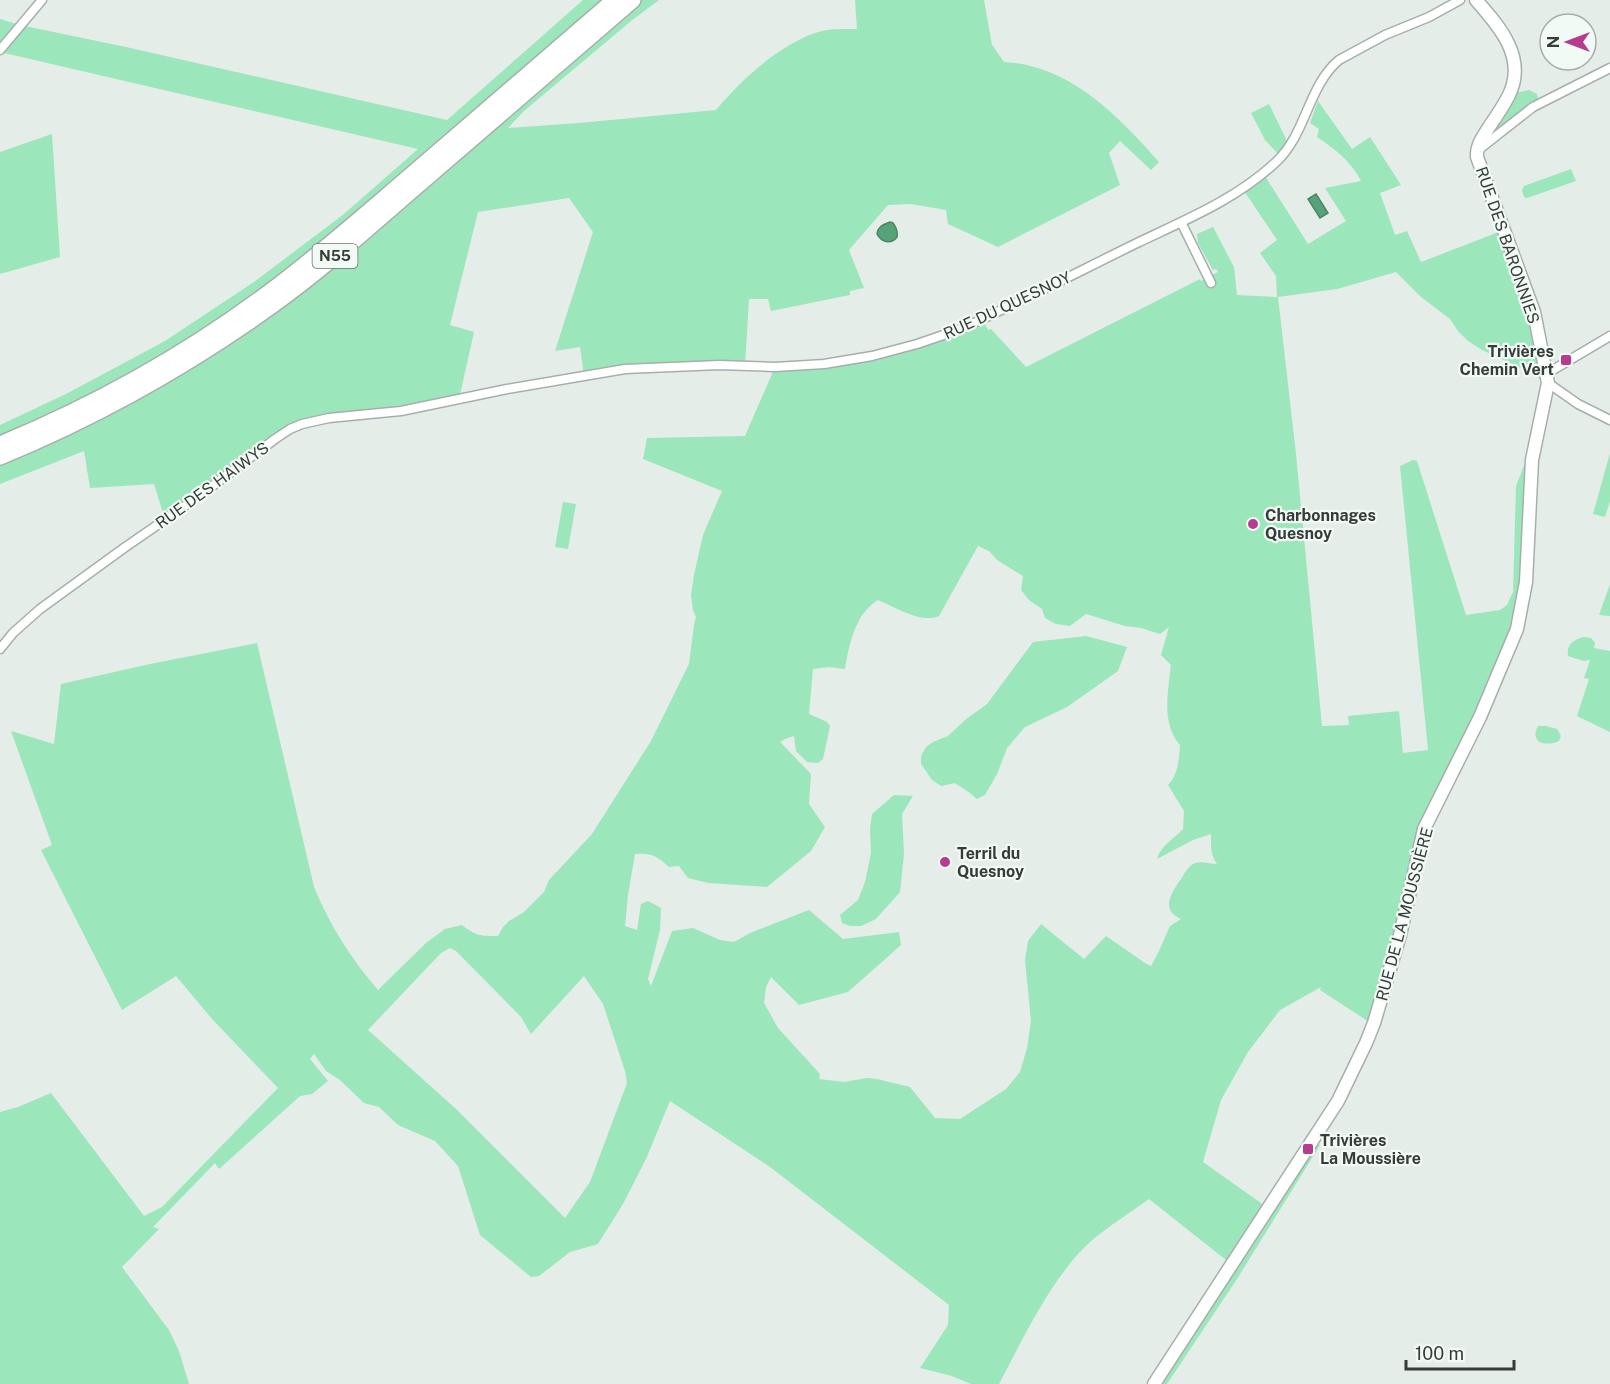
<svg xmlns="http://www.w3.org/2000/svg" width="1610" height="1384" font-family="'Public Sans',sans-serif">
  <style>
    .green { fill: #9ce6bb; fill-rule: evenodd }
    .water { fill: #56a379; stroke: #4d8466; stroke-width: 1.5 }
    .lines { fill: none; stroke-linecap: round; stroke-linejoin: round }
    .street-casing { stroke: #a7afaa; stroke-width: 11 }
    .secondary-casing { stroke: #a7afaa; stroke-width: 15 }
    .highway-casing { stroke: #a7afaa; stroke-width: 18 }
    .street { stroke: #fff; stroke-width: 8 }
    .secondary { stroke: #fff; stroke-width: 12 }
    .highway { stroke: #fff; stroke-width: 15 }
    .poi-dot { fill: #b63c8f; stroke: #f1faf4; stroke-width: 2 }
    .labels { text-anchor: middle; stroke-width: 4.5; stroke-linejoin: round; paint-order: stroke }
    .shield { fill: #f1faf4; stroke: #6f7471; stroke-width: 1.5 }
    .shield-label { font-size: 15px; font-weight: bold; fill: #373b39 }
    .street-label { font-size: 16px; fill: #373b39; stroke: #f1faf4 }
    .poi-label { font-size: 16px; font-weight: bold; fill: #373b39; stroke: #f1faf4; text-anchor: start }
  </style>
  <rect width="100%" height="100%" fill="#e4ede7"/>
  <!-- green -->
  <path class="green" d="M583,0H607L267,289L138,373L0,439V425L66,394L165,341L254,282L344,214L418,149L0,52V19L20,25L126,47L447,120Z
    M639,0H659L631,21L524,111L508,128L579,123L716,110C741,80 778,46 815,33C828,28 844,29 857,29L855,0H984L992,45L1004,62C1012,63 1020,63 1027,65C1081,77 1124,122 1159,162L1151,170L1120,141L1109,153L1120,185L998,247L948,224L946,210L911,204L888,205L849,250L864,288L850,291V295L771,311L768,299H749L745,366L584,375L580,347L555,351L593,232L569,198L478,212L450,325L474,332L459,399L302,424L165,519L154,484L90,488L84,451L0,484V461L146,391Z
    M1529,90L1537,94L1539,103L1489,137L1515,93Z
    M1318,101L1352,149L1370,137L1401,185L1380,193L1395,235L1407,231L1421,262L1504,230L1534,312L1548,383L1519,367L1482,350L1468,341L1458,331L1450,319L1421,297L1396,272L1337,289L1278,297L1296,454L1322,726L1349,725L1348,716L1399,711L1403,753L1428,750L1400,466L1413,460L1417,461L1466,615L1500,610L1507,605L1513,592L1516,486L1525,463L1539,398L1532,460L1523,606L1430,815L1400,935L1369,1022L1320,990L1321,987L1280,1010L1248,1052L1221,1100L1203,1162L1268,1208L1312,1141L1320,1145L1237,1279L1167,1384H1154L1231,1264L1149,1199C1126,1216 1098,1232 1079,1253C1047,1288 1021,1342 999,1384H971L952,1376L920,1368L948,1325L949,1305L770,1167L670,1101L646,1159L623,1204L598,1244L570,1252L539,1276L531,1277L480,1235L458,1166L435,1141L398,1125L379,1107L364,1103L340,1080L326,1071L314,1054L310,1059L328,1081L312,1094L300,1096L219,1169L215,1163L153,1227L159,1229L122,1267L169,1330L179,1351L189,1384H0V1112L18,1107L51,1093L144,1216L162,1207L278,1088L212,1019L176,976L122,1010L41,850L52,845L11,731L54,744L61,684L150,664L257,643L314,887C329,924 352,960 378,990L426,943L445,929L462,925C476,936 480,936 498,936L503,927L509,921L524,912L544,892L549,880L592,834L651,741L689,664L694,625L696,617L693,610L691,595L694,575L703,535L722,491L643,459L647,438L745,436L775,367L872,356L982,319L988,330L991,329L1026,367L1200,279L1201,281L1218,272L1216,269L1213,270L1198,243L1197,234L1213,227L1234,267L1237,295L1277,297L1276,276L1260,253L1277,240L1242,188L1263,173L1308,244L1346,221L1325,188L1361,181C1351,161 1335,149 1317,137L1319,129L1310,123ZM978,546L989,551L997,560L1023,576L1021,590L1029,600L1042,609L1045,618L1056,624L1070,626L1086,614L1125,626L1141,628L1160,634L1169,627L1161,655L1171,665C1168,692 1161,723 1180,745C1179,760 1178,775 1168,785L1184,811L1183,829C1174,839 1161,845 1157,859L1193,840L1211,834C1211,845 1210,854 1217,864C1209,864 1200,860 1193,864C1188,867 1184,874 1181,879C1171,893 1160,910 1181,919L1170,926L1159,951L1151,966L1145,963L1106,936L1084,959L1041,924L1028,941L1025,960L1031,1021L1027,1048L1020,1072L1006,1089L960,1119L935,1118L910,1087L877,1079L867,1078L844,1082L819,1079L820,1074L778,1028L764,1003L766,987L771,977L799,1005L848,992L901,945L899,932L843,939L809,910L750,933L734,942L720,940L693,928L672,931L651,986L648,979L660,930L661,908L648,901L641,904L637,930L625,926L628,895L635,854C653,853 656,856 669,867L679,866L688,878L708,883L767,887L811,851L825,827L809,804L811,774L780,742L785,739L794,736L796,751L807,762L818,763L823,759L830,726L827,722L809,714L813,669L829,667L845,669C849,645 855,614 878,600C895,607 921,624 939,616ZM450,948L456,951L521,1017L531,1034L584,976L603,1004L625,1071L627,1083L590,1182L565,1218L455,1108L368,1030L441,953Z
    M1269,104L1287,141L1291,144L1281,157L1265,140L1251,113Z
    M52,134L60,257L0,274V152Z
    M1571,169L1576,181L1527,198L1524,197L1522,190L1524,186Z
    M1610,453V501L1605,517L1593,514Z
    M563,502L576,504L568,549L555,547Z
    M1610,584V616L1599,615Z
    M1086,636L1127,647L1118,671L1067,707L1025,727L1007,748L997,774L985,795L977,799L970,793L955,783L941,786L932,780L921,764V756L926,747L933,742L948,736L965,720L987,704L1033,642Z
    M1584,637L1591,638L1595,643L1594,648L1610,651V732L1577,716L1589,679L1584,678L1590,660L1584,661L1568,656C1566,645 1574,639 1584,637Z
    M1538,726H1546L1557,729L1561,736L1559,741C1546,747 1529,743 1538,726Z
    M894,795L913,796L902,814L904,854L900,892L876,919L861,926H850L842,923L840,915L858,900L865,882L871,853L870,829L872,814Z"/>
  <!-- water -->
  <path class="water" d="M1316,194L1328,213L1320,218L1308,199Z
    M890,222L893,223C896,227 898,232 897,237C891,245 881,242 877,234C878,226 883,225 890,222Z"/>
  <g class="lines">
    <!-- street casing -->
    <g class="street-casing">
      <path id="street" d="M0,50L42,0
        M1477,151L1533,107L1610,68
        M1181,222L1211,283
        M1546,374L1610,336
        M1548,383L1578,404L1610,420
        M0,649L13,633L40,609L124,548L195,499L275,439L290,429L302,424L329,418L401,411L507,389L625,369L719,365L775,367L824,364L872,356L917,344L961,329C1020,302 1078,272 1137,243C1185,220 1235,200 1275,163C1307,134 1307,87 1339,60L1385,35L1429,17L1460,0"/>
    </g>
    <!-- secondary casing -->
    <g class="secondary-casing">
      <path id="secondary" d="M1154,1384L1338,1101L1366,1043L1374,1023L1400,935L1424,829L1480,717L1517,629L1526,582L1532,460L1548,383L1534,312L1477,157C1476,145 1483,137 1489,127C1496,117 1503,107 1509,95C1527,58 1500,27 1476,0"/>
    </g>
    <!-- highway casing -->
    <g class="highway-casing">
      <path id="highway" d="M0,444C95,405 186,354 268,293C318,256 364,215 411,175C479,116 547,58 614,0
        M0,457C97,417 188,366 273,305C326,267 374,223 423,181C493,120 563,60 633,0"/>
    </g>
    <!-- street -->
    <use href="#street" class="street"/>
    <!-- secondary -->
    <use href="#secondary" class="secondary"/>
    <!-- highway -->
    <use href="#highway" class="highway"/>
  </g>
  <!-- markers -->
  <g class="poi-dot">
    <rect x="1560" y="354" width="12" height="12" rx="3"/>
    <circle cx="1253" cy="524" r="6"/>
    <circle cx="945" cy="862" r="6"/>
    <rect x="1302" y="1143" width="12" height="12" rx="3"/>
  </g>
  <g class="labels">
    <!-- shield labels -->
    <rect class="shield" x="312.5" y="244" width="45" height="24" rx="4.5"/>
    <g class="shield-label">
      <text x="335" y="261">N55</text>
    </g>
    <!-- street labels -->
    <g class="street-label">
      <text transform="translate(1508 245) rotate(71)" y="6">RUE DES BARONNIES</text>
      <text transform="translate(1007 305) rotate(-25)" y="6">RUE DU QUESNOY</text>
      <text transform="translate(212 485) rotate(-36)" y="6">RUE DES HAIWYS</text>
      <text transform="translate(1404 914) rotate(-75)" y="6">RUE DE LA MOUSSIÈRE</text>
    </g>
    <!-- poi labels -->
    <g class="poi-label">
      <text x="1554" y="357" text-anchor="end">Trivières<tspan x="1554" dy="18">Chemin Vert</tspan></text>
      <text x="1265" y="521">Charbonnages<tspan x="1265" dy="18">Quesnoy</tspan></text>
      <text x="957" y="859">Terril du<tspan x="957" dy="18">Quesnoy</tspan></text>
      <text x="1320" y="1146">Trivières<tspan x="1320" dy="18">La Moussière</tspan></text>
    </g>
  </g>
  <!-- north arrow -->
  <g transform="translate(1568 42) rotate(270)"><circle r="28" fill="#f1faf4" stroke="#a7aea9" stroke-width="1.5"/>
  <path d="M0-4.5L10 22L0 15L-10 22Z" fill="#b63c8f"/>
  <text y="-9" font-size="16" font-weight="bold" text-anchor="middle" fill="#373b39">N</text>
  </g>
  <!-- scale -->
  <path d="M1406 1360v9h108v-9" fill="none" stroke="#373b39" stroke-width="3"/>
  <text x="1415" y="1360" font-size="18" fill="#373b39" stroke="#f1faf4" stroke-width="4.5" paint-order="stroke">100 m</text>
</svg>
